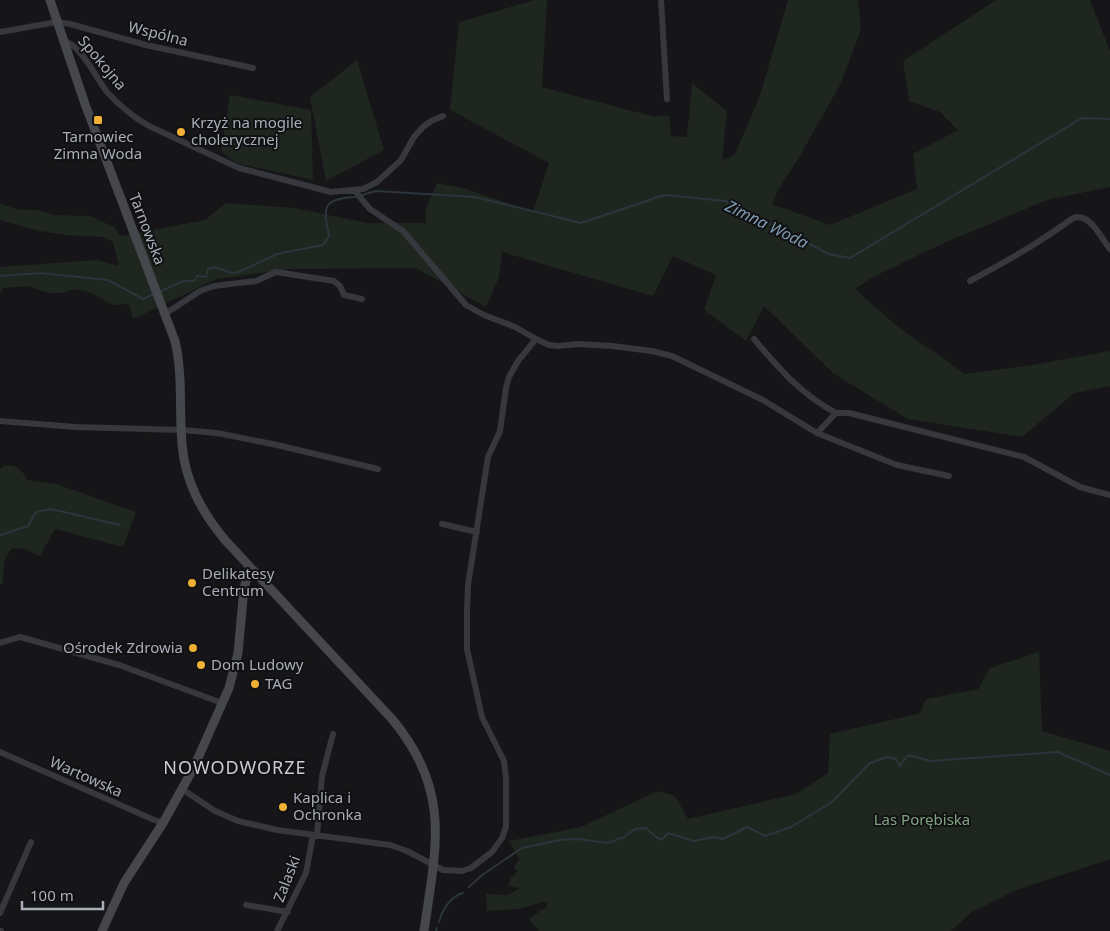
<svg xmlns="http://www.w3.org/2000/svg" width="1110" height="931" font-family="'Noto Sans',sans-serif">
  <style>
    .green { fill: #1e261f }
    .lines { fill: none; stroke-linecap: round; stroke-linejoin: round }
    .stream { stroke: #2c353c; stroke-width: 2 }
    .street { stroke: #37383d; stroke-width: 6 }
    .secondary { stroke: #45474d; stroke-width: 9 }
    .poi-dot { fill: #f2b134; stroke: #111113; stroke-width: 2 }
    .labels { text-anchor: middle; stroke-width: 4; stroke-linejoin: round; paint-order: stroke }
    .street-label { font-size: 15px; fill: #a8adb8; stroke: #111113 }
    .poi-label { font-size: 15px; fill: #a8adb8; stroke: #111113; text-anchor: start }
    .park-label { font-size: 15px; fill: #7fa381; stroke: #111113 }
    .water-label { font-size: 16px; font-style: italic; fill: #7f9bb3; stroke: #111113 }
    .quarter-label { font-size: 18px; letter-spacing: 1px; fill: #c9ccd4; stroke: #111113 }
  </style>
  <rect width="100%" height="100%" fill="#161618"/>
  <!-- green -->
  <path class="green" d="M535,0H547L542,87L655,117L669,115L671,136L687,137L692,83L727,111L722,161L735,154L760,95L788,0H858L861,30L840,85L798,159L777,192L772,204L830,225L917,189L913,154L958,130L940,112L909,101L903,61L996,0H1090L1110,51V187L1047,200L946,242L875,276L855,289L897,326L965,374L1033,365L1110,351V386L1074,393L1022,437L908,419L834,374L764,306L746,341L704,310L716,275L673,256L653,296L502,252L499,277L486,307L416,268L291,269L217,279L133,319L129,304L113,305L89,292L75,289L61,293H48L29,286L4,288L0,293V267L97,260L119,266L113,242L103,237L65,235L40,231L0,220V204L20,210H37L53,215L90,216L114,227L121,236L205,220L226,203L295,208L367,223H426V208L437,183L463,188L533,212L549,163L450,110L459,22Z
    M357,60L384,150L326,181L310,97Z
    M230,95L311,110L313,180L236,163L221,152Z
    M5,465C17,465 22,469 27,480L56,484L136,512L123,547L55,529L40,556L25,549L13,548C0,562 6,566 2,584H0V469Z
    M1039,652L1042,731L1110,751V859L1016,890L972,912L951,931H539L529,919L547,906V901L518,909L487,911L486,894L508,895L520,888L508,886L511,878L517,872L514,867L519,859L509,841L581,827L658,791L675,796L688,819L796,794L828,773L830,734L921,713L923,705L926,699L978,689L990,668Z"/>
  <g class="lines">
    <!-- stream -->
    <path class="stream" d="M362,195L376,191L475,197L581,223L664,195L725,201L829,254L850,258L1082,118L1110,119
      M0,276L41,273L108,280L143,299L154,294
      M159,292L183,281H194L197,276L206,277L208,269L214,267L232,273L239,272L277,254L323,245L329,236C323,207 322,199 355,197
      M0,535L28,526L36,512L51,509L120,525
      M469,887L482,875L522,848L560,840L578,839L608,843L624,837L635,829L646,828L656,837L662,840L668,833L694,841L713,837L723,839L747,827L765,836L791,827L832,802L870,763L887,757L896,759L900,766L908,755L931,761L1058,752L1110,775
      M439,922C442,910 451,896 463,893
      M436,931L437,928"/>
    <!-- street -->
    <path class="street" d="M661,0L667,99
      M0,32L57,22L70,24L146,45L253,68
      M63,41C79,42 97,79 107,92C119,105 133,117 149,126L239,168L331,192L363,189L377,182L401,160L414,137L423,127L431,121L443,116
      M354,190L370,209L403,231L466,305L484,315L515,327L536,339
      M970,281C1007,261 1039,243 1073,218C1090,212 1101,238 1110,249
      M165,314L200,291L214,286L256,281L276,272L334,281L340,286L344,295L362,299
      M754,339C779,369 801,394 836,413
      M0,421L75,427L182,430L217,433L277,445L378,469
      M817,433L836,413H849L1024,457L1080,487L1110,495
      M442,524L477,532
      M0,643L20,637L31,640L119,665L222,703
      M0,752L152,819L163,823
      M182,789L215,811L238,821L277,830L390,845L407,851L443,870L462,871L471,868L492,852L502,838L506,827V778L504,761L482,717L467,649V611L468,585L488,457L500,431L506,388L509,377L518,361L536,339L549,345L558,346L578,344L612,346L652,351L672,356L763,400L817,433L897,465L949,476
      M317,835L322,776L333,734
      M246,905L288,912
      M0,913L31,842
      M0,931H1
      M277,931L306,873L313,835"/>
    <!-- secondary -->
    <path class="secondary" d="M50,0L85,104L175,341C183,375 179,409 182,444C185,481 201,511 225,540L392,719C452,791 436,847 424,931
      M102,931L124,883L163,823L194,767L229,688L238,653L244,588L247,578L253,571"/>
  </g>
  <!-- markers -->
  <g class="poi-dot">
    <rect x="93" y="115" width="10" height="10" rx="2.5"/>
    <circle cx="181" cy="132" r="5"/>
    <circle cx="192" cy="583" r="5"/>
    <circle cx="193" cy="648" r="5"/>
    <circle cx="201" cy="665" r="5"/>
    <circle cx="255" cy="684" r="5"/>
    <circle cx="283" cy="807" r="5"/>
  </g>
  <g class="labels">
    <!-- street labels -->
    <g class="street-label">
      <text transform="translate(158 34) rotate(14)" y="5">Wspólna</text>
      <text transform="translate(102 63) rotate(50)" y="5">Spokojna</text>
      <text transform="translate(147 229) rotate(69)" y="5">Tarnowska</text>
      <text transform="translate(86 777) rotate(24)" y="5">Wartowska</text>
      <text transform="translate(287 879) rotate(-69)" y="5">Zalaski</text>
    </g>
    <!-- poi labels -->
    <g class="poi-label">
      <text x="191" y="128">Krzyż na mogile<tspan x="191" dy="17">cholerycznej</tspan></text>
      <text x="98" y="142" text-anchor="middle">Tarnowiec<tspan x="98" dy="17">Zimna Woda</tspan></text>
      <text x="202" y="579">Delikatesy<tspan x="202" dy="17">Centrum</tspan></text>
      <text x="183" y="653" text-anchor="end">Ośrodek Zdrowia</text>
      <text x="211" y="670">Dom Ludowy</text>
      <text x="265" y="689">TAG</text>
      <text x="293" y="803">Kaplica i<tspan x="293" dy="17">Ochronka</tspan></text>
    </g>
    <!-- park labels -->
    <g class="park-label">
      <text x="922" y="825">Las Porębiska</text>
    </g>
    <!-- water labels -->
    <g class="water-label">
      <text transform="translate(767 224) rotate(26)" y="6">Zimna Woda</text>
    </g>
    <!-- quarter labels -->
    <g class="quarter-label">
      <text x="235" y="774">NOWODWORZE</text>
    </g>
  </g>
  <!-- scale -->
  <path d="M22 901v8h81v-8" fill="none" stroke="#a8adb8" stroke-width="2.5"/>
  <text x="30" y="901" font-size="15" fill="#a8adb8" stroke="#111113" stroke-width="4" paint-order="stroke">100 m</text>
</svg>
